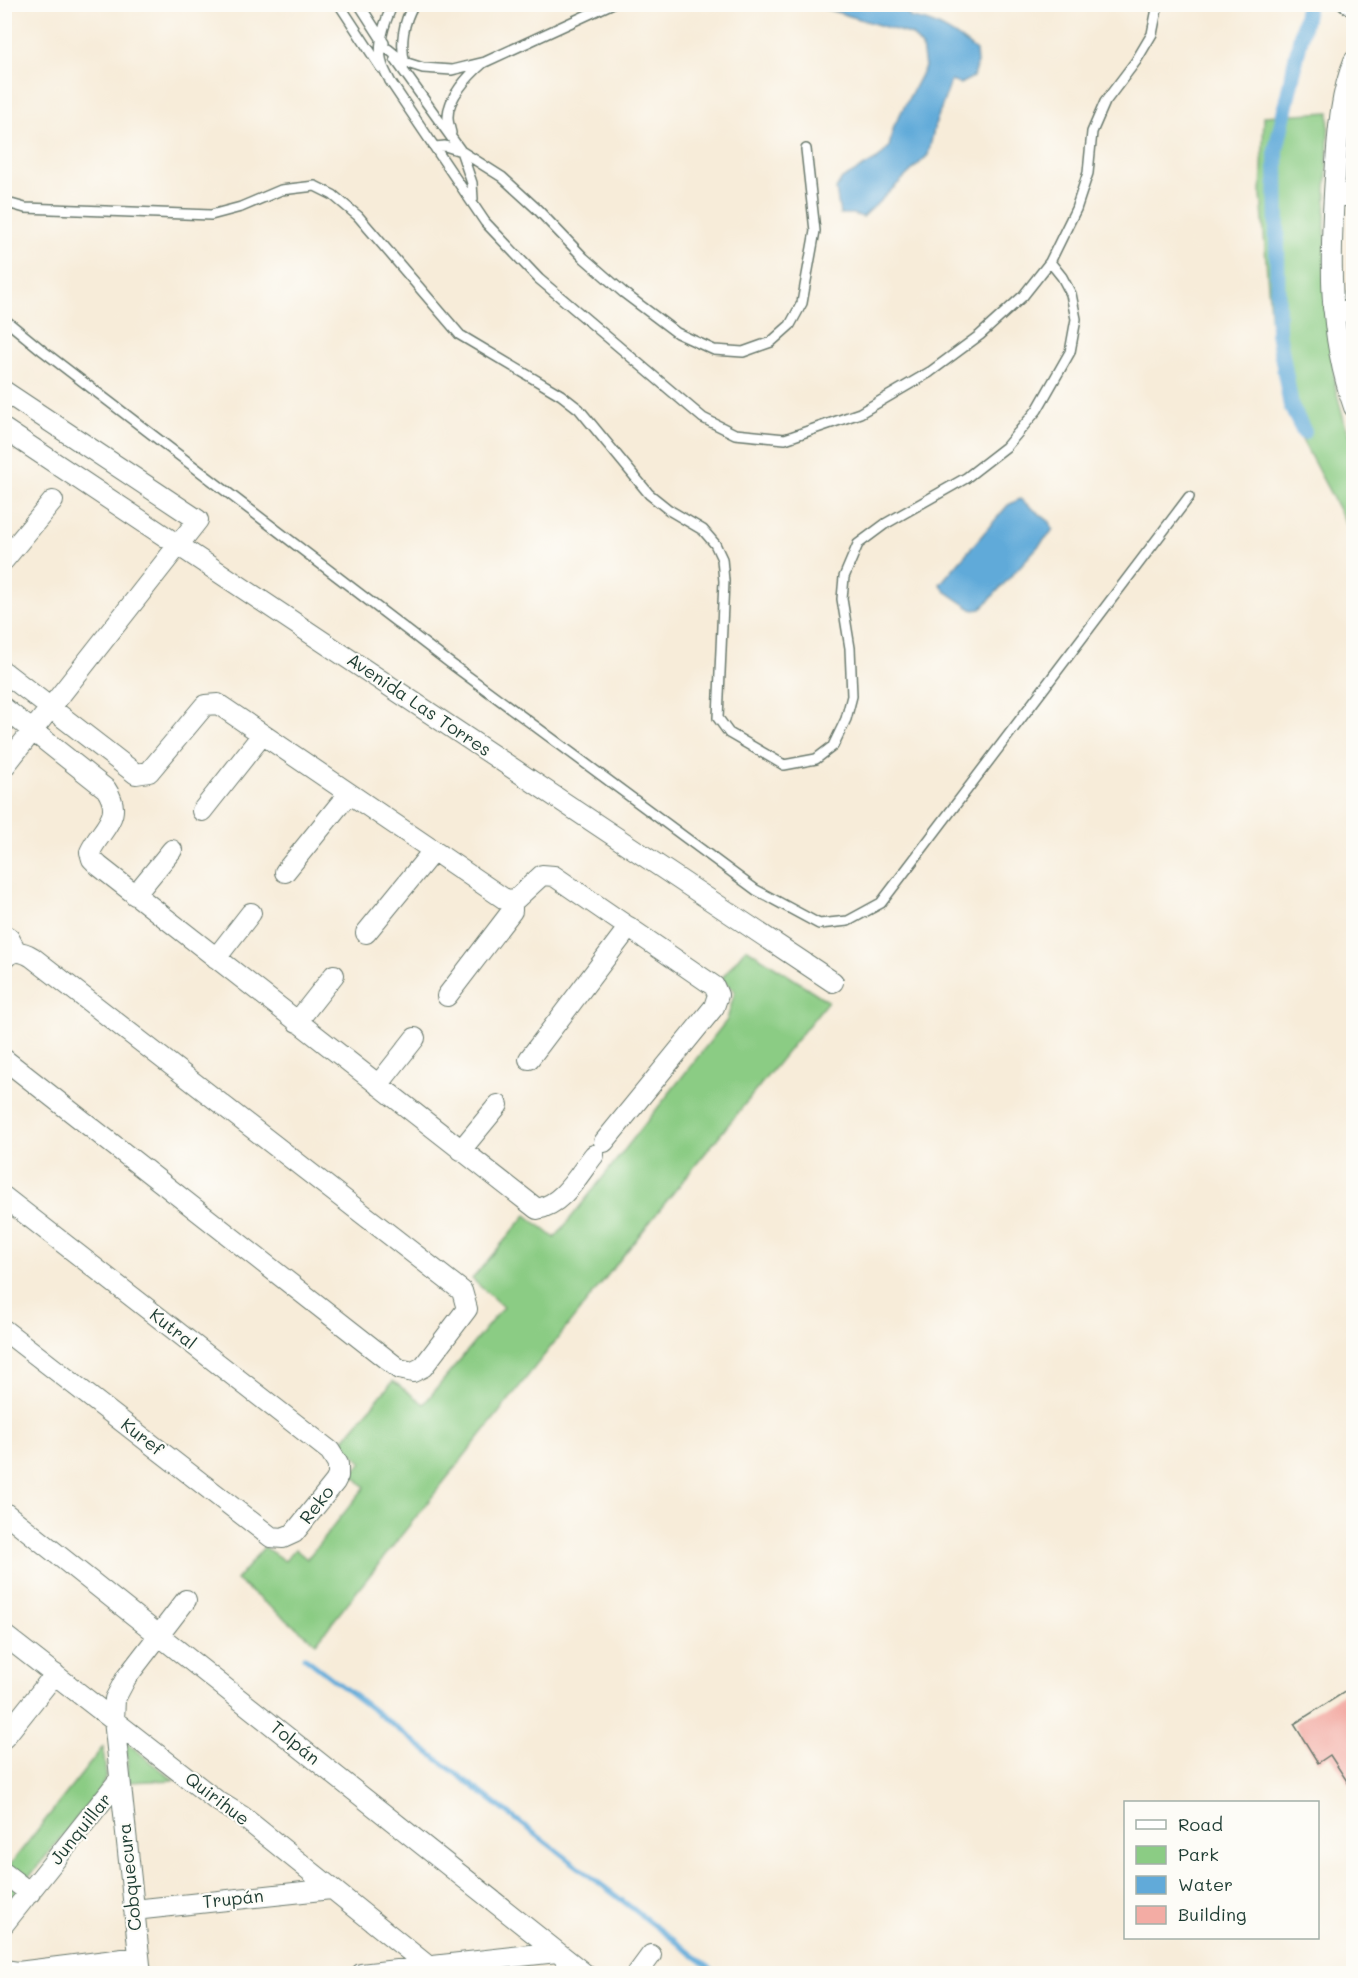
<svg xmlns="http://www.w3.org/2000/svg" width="1358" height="1978" font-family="Mali,sans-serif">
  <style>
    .green { fill: #8bcc84; stroke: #55845c; stroke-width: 1.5 }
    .water { fill: #61aad9; stroke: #407486; stroke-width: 1.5 }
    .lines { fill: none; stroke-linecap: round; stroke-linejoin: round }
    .stream { stroke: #61aad9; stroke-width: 5 }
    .canal { stroke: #61aad9; stroke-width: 16 }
    .building { fill: #f3aca4 }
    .lane-casing { stroke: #6b7a6e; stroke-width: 12 }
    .street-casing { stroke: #6b7a6e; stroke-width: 22 }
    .lane { stroke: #fff; stroke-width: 9 }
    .street { stroke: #fff; stroke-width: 20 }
    .labels { text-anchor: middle; stroke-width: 4.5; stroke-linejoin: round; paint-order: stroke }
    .street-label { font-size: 18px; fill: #1f3d34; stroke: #fdfcf7 }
  </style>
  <rect width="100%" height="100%" fill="#fdfcf7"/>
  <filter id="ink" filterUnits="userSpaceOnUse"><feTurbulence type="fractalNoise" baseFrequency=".0167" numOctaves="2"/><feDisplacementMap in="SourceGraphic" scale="12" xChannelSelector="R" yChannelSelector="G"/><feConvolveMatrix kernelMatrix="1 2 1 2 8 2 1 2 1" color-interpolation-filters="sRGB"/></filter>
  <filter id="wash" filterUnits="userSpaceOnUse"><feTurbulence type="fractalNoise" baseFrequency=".008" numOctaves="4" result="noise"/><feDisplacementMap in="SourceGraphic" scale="24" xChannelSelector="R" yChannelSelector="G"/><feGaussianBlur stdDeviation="1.35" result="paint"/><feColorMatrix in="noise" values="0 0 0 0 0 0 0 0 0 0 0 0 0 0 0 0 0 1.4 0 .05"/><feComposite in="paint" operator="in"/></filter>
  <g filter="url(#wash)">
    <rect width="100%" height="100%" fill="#f7ecd9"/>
    <!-- green -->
    <path class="green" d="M1329,112L1325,226L1335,386L1345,424L1353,440V536L1285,408L1272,339L1261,194L1264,116Z
      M746,948L828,1001L665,1203L316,1643L236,1580L264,1547L285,1561L295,1549L307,1559L365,1487L352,1474L362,1462L341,1443L393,1381L424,1404L503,1307L472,1279L526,1215L555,1238L727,1020L735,991L721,979Z
      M126,1742L174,1780L128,1782Z
      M103,1747L106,1776L101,1788L5,1907V1871Z"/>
    <!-- water -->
    <path class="water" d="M813,5H909L906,12L911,18C935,20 958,36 976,51L977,63L973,77L960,84L951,81L935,125L928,155L863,217L852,214H840L836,189L842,179L879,158L889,147L894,126L925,67L922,47L912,35Z
      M1020,499L1050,522L1053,530L981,609L973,610L945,591L940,584L1008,505Z"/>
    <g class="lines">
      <!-- stream -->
      <path class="stream" d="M304,1657L718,1974"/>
      <!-- canal -->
      <path class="canal" d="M1304,432L1291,406L1278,332L1276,150L1308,4"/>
    </g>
    <g id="blocks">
      <!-- building -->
      <path class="building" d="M1354,1686V1792L1330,1755L1318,1763L1294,1724Z"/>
    </g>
  </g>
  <g filter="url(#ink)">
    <use href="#blocks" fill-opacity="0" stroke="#6b7a6e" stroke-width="1.5"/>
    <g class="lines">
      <!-- lane casing -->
      <g class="lane-casing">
        <path id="lane" d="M339,4L381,68
          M359,4L384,43
          M393,4C385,21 377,45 382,63C383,69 388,76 390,81L485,222L539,279L703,418L735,434L785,439L860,413L930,372L980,335L1023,296L1050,262L1076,209L1088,173L1092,132L1105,102L1136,61L1152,34L1158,4
          M1342,4L1354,14
          M388,49L404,62L423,68L452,70L485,62L611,4
          M395,59L461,151L472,183L473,199
          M405,64C400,44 403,22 414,4
          M451,133C450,128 448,123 448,118C447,98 469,75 483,63
          M435,147L445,146L461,151L502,177L538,210L584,258L624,293L677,333L714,350L743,352L771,342L790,325L802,303L815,231L806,149
          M4,202L25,208L211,215L241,207L281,190L315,186L333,195L358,216L460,335L561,395L579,409L649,494L669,510L703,530L715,544L722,559L724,581L718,718L729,733L784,765L816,759L833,746L846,719L852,696L850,648L842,599L844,577L858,544L885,524L966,478L1006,447L1037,410L1070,352L1076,319L1071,294L1062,277L1050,262
          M4,319L43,351L450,663L756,890L819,924L848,921L881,903L1189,497"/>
      </g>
      <!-- street casing -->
      <g class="street-casing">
        <path id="street" d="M1354,61C1339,98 1338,137 1335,177C1330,256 1327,332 1354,407
          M1335,190L1354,199
          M1333,308L1354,313
          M4,391L198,520L4,767
          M4,429L833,982
          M4,560L53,501
          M4,672L136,774L149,772L205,705L218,704L506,900L516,899L542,875L554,876L714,986L718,995L714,1007L604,1142
          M4,708L106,789C125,817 101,828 90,852L92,859L99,866L537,1209C564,1204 578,1175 594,1155
          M202,811L262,735
          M285,872L349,793
          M135,895L172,850
          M366,933L433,851
          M4,935L9,938L16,951
          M216,958L251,913
          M4,959C13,949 22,951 32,957L462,1291L467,1309L423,1367L413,1372L399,1369L4,1059
          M447,996L512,911V900
          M297,1022L334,975
          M529,1059L629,927
          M378,1085L415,1038
          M461,1150L498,1105
          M4,1197L330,1451L338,1464V1476L335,1482L294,1533L283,1538L271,1537L4,1330
          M4,1512L585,1974
          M4,1635L216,1800L242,1816L428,1966
          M4,1738L55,1674
          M4,1873L30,1893
          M134,1910L331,1889
          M4,1924L119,1780
          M4,1970L18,1972L139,1957
          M141,1974L114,1720L115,1699L126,1678L186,1600
          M361,1974L557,1952
          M637,1974L651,1955"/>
      </g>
      <!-- lane -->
      <use href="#lane" class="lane"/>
      <!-- street -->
      <use href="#street" class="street"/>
    </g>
  </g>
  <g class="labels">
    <!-- street labels -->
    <g class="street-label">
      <text transform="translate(419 705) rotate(34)" y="6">Avenida Las Torres</text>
      <text transform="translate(173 1329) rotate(38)" y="6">Kutral</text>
      <text transform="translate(142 1437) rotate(38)" y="6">Kuref</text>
      <text transform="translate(317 1505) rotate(-52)" y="6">Reko</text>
      <text transform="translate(295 1743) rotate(39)" y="6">Tolpán</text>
      <text transform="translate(217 1799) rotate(37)" y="6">Quirihue</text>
      <text transform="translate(81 1829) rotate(-51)" y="6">Junquillar</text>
      <text transform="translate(130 1877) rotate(-96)" y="6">Cobquecura</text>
      <text transform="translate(233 1899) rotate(-6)" y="6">Trupán</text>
    </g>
  </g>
  <!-- margin -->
  <rect width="1358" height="1978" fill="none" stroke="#fdfcf7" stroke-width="24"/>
  <!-- legend -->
  <rect x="1124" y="1801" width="195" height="138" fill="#fdfcf7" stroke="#a4b0a9" stroke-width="1.5"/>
  <rect x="1136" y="1820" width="30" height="9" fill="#ffffff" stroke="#a4b0a9" stroke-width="1.5"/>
  <text x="1178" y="1831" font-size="18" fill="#1f3d34">Road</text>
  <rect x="1136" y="1846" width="30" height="18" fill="#8bcc84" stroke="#a4b0a9" stroke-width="1.5"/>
  <text x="1178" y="1861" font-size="18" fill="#1f3d34">Park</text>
  <rect x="1136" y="1876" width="30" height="18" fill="#61aad9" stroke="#a4b0a9" stroke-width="1.5"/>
  <text x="1178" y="1891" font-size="18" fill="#1f3d34">Water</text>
  <rect x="1136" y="1906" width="30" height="18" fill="#f3aca4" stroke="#a4b0a9" stroke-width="1.5"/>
  <text x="1178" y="1921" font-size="18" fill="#1f3d34">Building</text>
</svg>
